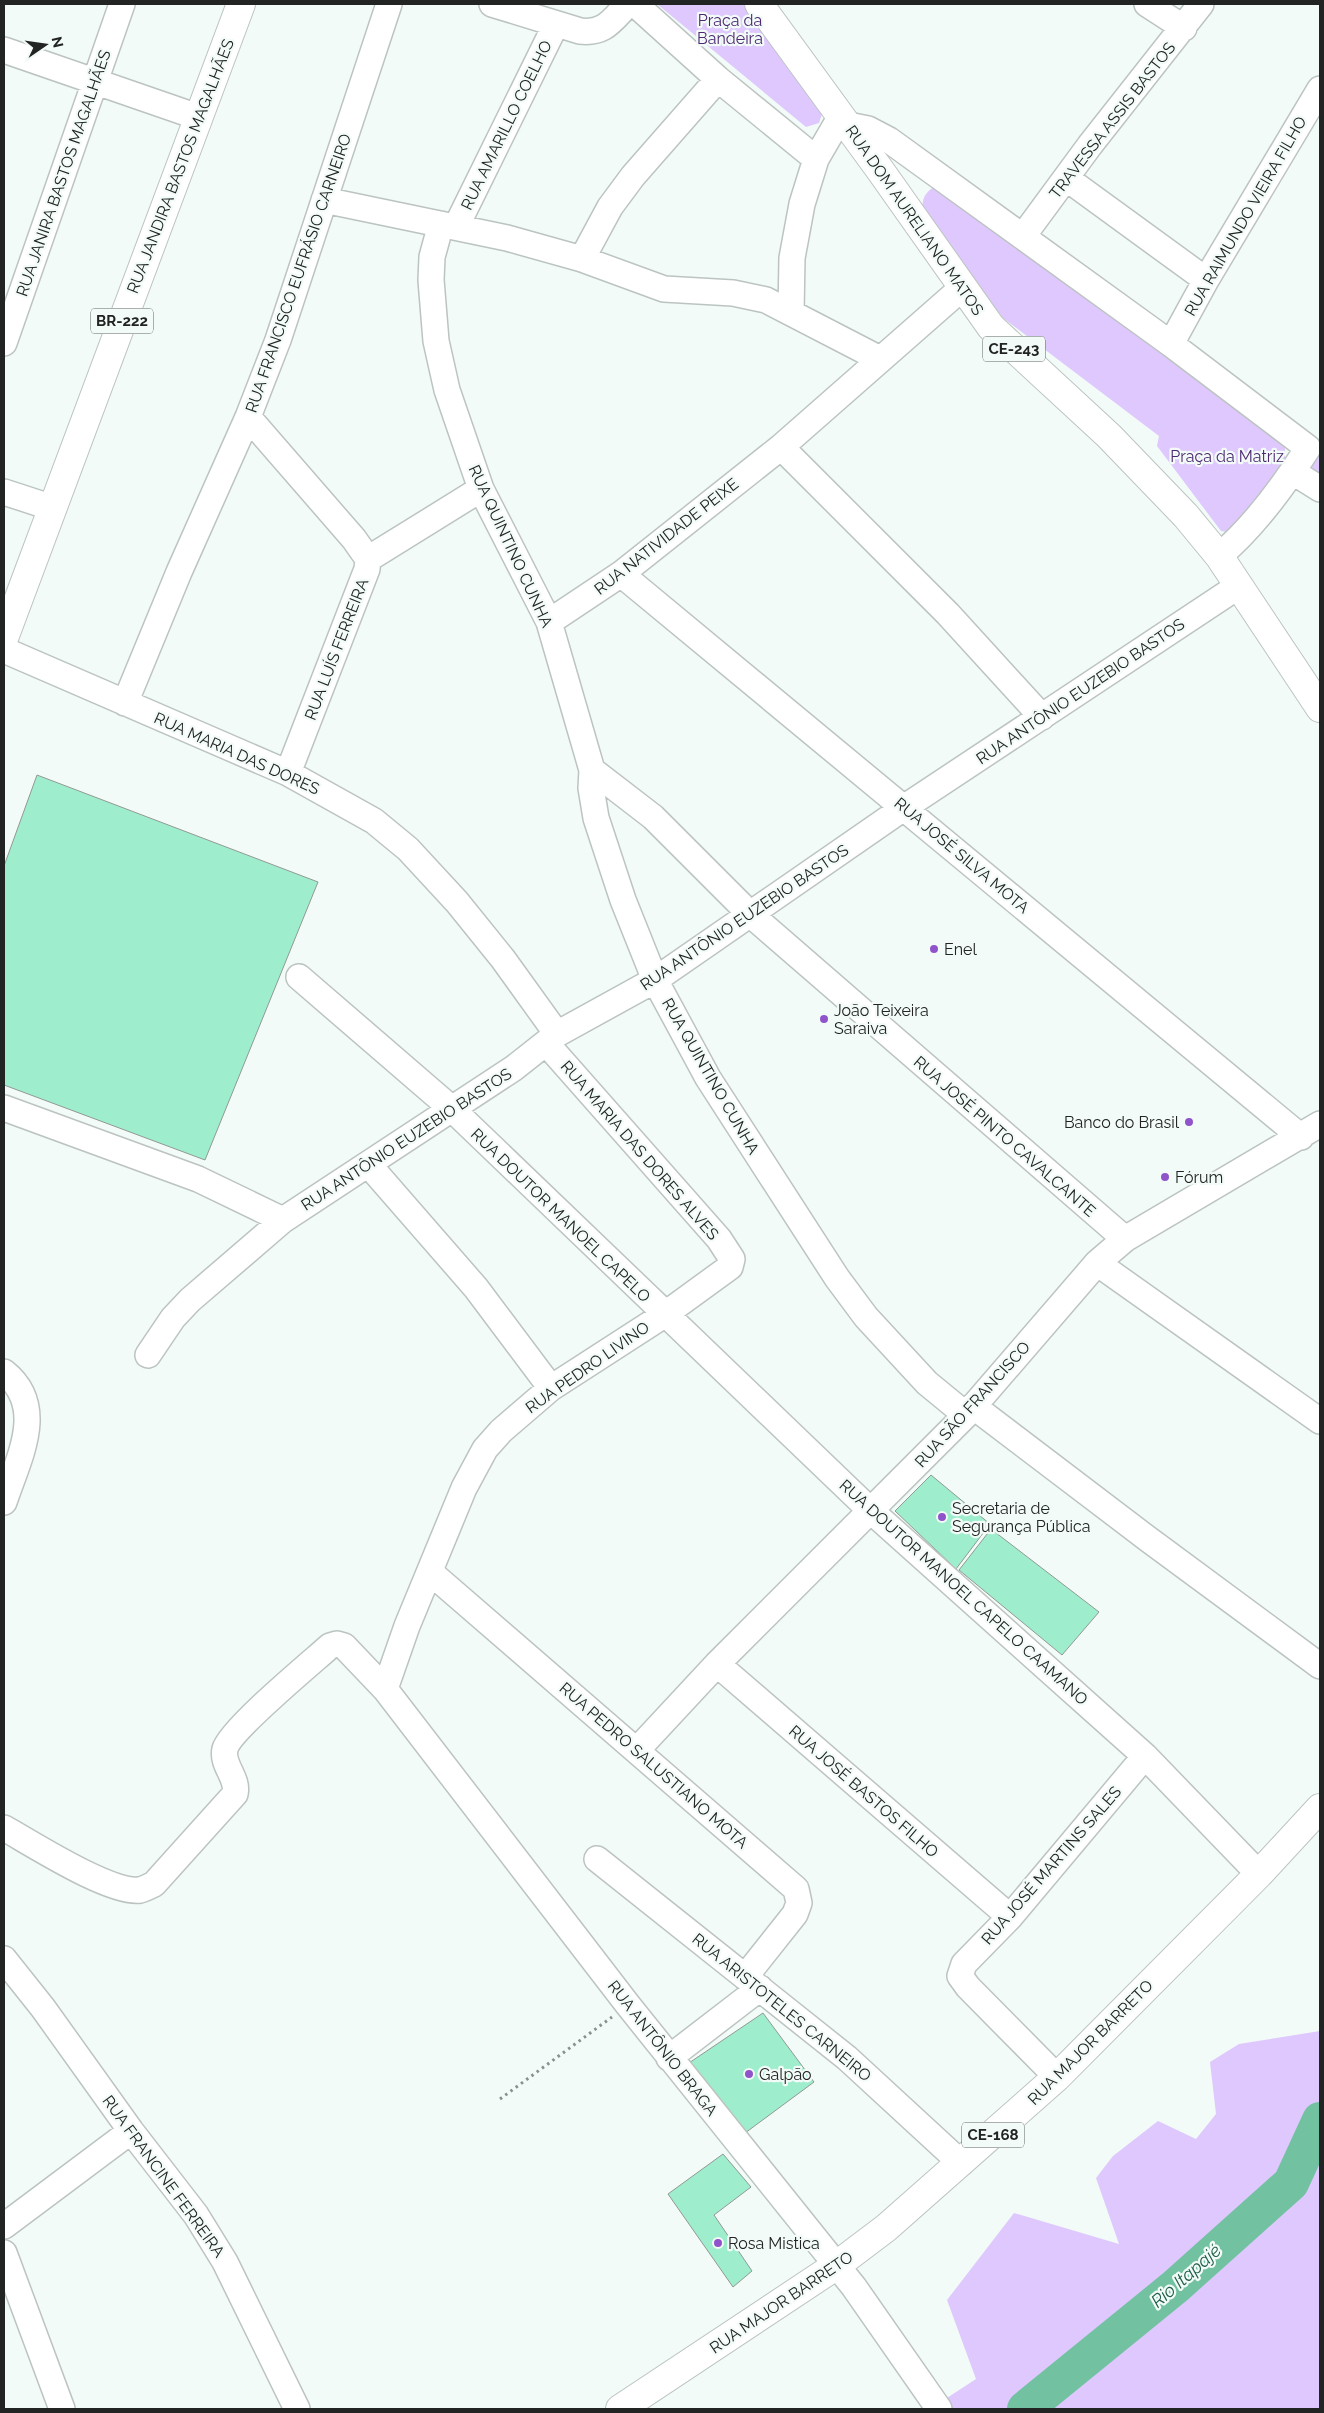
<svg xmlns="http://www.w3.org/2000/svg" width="1324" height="2413" font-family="Raleway,sans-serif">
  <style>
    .green { fill: #dec8fd }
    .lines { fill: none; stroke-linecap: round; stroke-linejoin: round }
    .river { stroke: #72c2a2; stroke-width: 36 }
    .building { fill: #9eeecd; stroke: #919995 }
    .minor-casing { stroke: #bcc4c1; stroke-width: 28 }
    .major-casing { stroke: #bcc4c1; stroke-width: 30 }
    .highway-casing { stroke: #bcc4c1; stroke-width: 30 }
    .path { stroke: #8a908d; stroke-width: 3; stroke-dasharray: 2.5 4; stroke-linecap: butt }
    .minor { stroke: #fff; stroke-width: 25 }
    .major { stroke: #fff; stroke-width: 28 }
    .highway { stroke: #fff; stroke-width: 28 }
    .poi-dot { fill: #8f54ca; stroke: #f2fbf7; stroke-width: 2 }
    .labels { text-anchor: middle; stroke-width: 4.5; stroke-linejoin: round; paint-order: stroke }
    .shield { fill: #f2fbf7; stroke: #606463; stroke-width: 1 }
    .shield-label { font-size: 15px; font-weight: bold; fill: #212423 }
    .park-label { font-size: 16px; fill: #4d2871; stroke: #f2fbf7 }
    .street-label { font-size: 16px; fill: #212423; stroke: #f2fbf7 }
    .poi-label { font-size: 16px; fill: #212423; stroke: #f2fbf7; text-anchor: start }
    .water-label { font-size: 18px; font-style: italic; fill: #205e48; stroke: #f2fbf7 }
  </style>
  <rect width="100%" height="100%" fill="#f2fbf7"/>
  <!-- green -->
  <path class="green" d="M657,4H743L823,111L819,123L806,127Z
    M936,186H942L1285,445V458L1241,528L1227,532L1221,531L1157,446L1159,436L1003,318L923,210C921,199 926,191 936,186Z
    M1320,444V491L1299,477Z
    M1320,2031V2409H930L976,2379L947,2300L1014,2213L1119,2244L1096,2178L1113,2156L1158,2121L1196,2139L1216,2114L1210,2062L1239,2044Z"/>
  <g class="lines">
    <!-- river -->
    <path class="river" d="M1025,2409L1176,2286L1291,2183L1320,2120"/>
  </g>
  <!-- building -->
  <path class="building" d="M37,775L318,882L205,1160L4,1085V866Z
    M931,1475L990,1524L956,1569L895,1511Z
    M991,1529L1099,1612L1062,1655L959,1570Z
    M763,2013L814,2082L741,2136L683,2067Z
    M723,2154L751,2187L714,2215L752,2271L733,2287L668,2194Z"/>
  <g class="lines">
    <!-- minor casing -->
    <g class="minor-casing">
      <path id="minor" d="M492,4L580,31C605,34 612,20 628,4
        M635,4L718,79L816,159L841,116
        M1147,4L1184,28
        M4,50L198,117
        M848,125L868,129L889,140L1171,344L1308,448C1283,487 1254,527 1219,556
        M1066,178L1206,280
        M324,200L507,238L582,259L664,289L733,293L766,300L880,359
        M441,224L432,257L431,280L436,341L447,390L481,489L549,622L592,770L591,788L596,818L623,900L655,980L708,1078L837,1278L866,1317L927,1383L966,1415
        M456,227L556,24
        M1023,236L1090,145L1201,4
        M582,259L610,207L633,176L718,79
        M791,312L792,258L802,204L816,159
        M4,343L122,4
        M1171,344L1206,280L1320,89
        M248,417L354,539L368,559L367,569L288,773
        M781,447L948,614L1042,717
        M1293,472L1320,489
        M4,492L53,508
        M368,559L481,489
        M621,574L1301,1137
        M549,622L621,574L781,447L962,288
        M4,650L288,773L374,821L408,849L457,902L503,959L557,1034
        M125,703L179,572L248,417L278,340L389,4
        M592,770L653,817L750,914L1125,1239
        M299,977L452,1109L870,1510L1145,1756L1259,1874
        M4,1108L198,1179L283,1220
        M368,1164L476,1288L551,1388
        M1097,1263L1320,1421
        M148,1355L173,1318L190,1300L283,1220L514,1068L557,1034L655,980L905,807L1237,587
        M4,1372C48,1407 18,1459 4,1502
        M973,1406L1148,1539L1320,1666
        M430,1572L796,1889L799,1903L795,1914L745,1977
        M717,1664L1010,1917
        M385,1689L407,1626L464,1488L485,1449L501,1431L551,1388L664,1315L730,1267L732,1259L719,1239L546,1043
        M637,1750L717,1664L966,1415L1097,1263L1125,1239L1320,1124
        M4,1828C31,1843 110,1894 140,1890C144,1889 150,1886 154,1884L235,1794C239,1778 221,1765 225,1749C230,1730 311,1663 330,1646L337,1644L344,1646L385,1689L628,2005L854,2287L939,2409
        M597,1859L847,2058L961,2163
        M4,1959L43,2008L131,2131L196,2215L225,2262L297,2409
        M669,2058L760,1988
        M1057,2077L968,1987L960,1976L964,1964L1010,1917L1145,1756
        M4,2226L131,2131
        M4,2253L62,2409"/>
    </g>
    <!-- major casing -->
    <g class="major-casing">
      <path id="major" d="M759,4L880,170L991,327L1109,436L1186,516L1219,556L1320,708
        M620,2409L837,2265L886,2228L1057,2077L1259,1874L1320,1808"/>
    </g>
    <!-- highway casing -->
    <g class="highway-casing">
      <path id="highway" d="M4,638L241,4"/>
    </g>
    <!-- path -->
    <path class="path" d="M500,2099L612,2017"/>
    <!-- minor -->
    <use href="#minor" class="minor"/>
    <!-- major -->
    <use href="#major" class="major"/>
    <!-- highway -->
    <use href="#highway" class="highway"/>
  </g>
  <!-- markers -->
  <g class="poi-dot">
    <circle cx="934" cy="949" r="5"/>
    <circle cx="824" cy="1019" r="5"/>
    <circle cx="1189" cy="1122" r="5"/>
    <circle cx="1165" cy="1177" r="5"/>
    <circle cx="942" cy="1517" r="5"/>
    <circle cx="749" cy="2074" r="5"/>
    <circle cx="718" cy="2243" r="5"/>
  </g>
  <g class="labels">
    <!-- shield labels -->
    <g class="shield">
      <rect x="91" y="308.5" width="62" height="25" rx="4"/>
      <rect x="983" y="336.5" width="62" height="25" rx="4"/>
      <rect x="962" y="2122.5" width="62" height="25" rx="4"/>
    </g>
    <g class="shield-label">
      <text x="122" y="326">BR-222</text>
      <text x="1014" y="354">CE-243</text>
      <text x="993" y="2140">CE-168</text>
    </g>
    <!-- park labels -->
    <g class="park-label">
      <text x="730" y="26">Praça da<tspan x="730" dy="18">Bandeira</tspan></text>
      <text x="1227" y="462">Praça da Matriz</text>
    </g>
    <!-- street labels -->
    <g class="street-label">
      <text transform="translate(1112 120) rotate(-52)" y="6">TRAVESSA ASSIS BASTOS</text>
      <text transform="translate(506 125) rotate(-64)" y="6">RUA AMARILLO COELHO</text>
      <text transform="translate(180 166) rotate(-69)" y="6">RUA JANDIRA BASTOS MAGALHÃES</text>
      <text transform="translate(63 173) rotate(-71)" y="6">RUA JANIRA BASTOS MAGALHÃES</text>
      <text transform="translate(1245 216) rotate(-60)" y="6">RUA RAIMUNDO VIEIRA FILHO</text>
      <text transform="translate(915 220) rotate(55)" y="6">RUA DOM AURELIANO MATOS</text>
      <text transform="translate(298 273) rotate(-71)" y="6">RUA FRANCISCO EUFRÁSIO CARNEIRO</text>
      <text transform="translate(666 536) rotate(-38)" y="6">RUA NATIVIDADE PEIXE</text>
      <text transform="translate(511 546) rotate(65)" y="6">RUA QUINTINO CUNHA</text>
      <text transform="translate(336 649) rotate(-69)" y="6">RUA LUÍS FERREIRA</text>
      <text transform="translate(1080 691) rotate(-34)" y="6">RUA ANTÔNIO EUZEBIO BASTOS</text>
      <text transform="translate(237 753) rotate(24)" y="6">RUA MARIA DAS DORES</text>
      <text transform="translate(962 855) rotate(40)" y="6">RUA JOSÉ SILVA MOTA</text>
      <text transform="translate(744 917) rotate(-34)" y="6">RUA ANTÔNIO EUZEBIO BASTOS</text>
      <text transform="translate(711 1076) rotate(60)" y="6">RUA QUINTINO CUNHA</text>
      <text transform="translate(1005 1136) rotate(41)" y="6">RUA JOSÉ PINTO CAVALCANTE</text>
      <text transform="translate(406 1139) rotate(-33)" y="6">RUA ANTÔNIO EUZEBIO BASTOS</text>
      <text transform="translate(640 1150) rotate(49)" y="6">RUA MARIA DAS DORES ALVES</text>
      <text transform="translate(561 1215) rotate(44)" y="6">RUA DOUTOR MANOEL CAPELO</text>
      <text transform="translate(587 1367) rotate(-35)" y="6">RUA PEDRO LIVINO</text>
      <text transform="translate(972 1404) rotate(-48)" y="6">RUA SÃO FRANCISCO</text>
      <text transform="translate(964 1592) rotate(42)" y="6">RUA DOUTOR MANOEL CAPELO CAAMANO</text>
      <text transform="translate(654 1765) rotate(41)" y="6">RUA PEDRO SALUSTIANO MOTA</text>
      <text transform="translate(864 1791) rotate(41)" y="6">RUA JOSÉ BASTOS FILHO</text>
      <text transform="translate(1051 1865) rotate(-49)" y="6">RUA JOSÉ MARTINS SALES</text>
      <text transform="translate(782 2007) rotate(39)" y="6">RUA ARISTOTELES CARNEIRO</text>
      <text transform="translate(1090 2042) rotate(-45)" y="6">RUA MAJOR BARRETO</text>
      <text transform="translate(663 2048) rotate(52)" y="6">RUA ANTÔNIO BRAGA</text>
      <text transform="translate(164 2176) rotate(54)" y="6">RUA FRANCINE FERREIRA</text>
      <text transform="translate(781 2302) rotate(-34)" y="6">RUA MAJOR BARRETO</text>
    </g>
    <!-- poi labels -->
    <g class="poi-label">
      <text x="944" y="955">Enel</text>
      <text x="834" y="1016">João Teixeira<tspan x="834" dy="18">Saraiva</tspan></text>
      <text x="1179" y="1128" text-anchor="end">Banco do Brasil</text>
      <text x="1175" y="1183">Fórum</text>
      <text x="952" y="1514">Secretaria de<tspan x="952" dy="18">Segurança Pública</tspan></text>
      <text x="759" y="2080">Galpão</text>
      <text x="728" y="2249">Rosa Mistica</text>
    </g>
    <!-- water labels -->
    <g class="water-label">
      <text transform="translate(1186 2276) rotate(-41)" y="6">Rio Itapajé</text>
    </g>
  </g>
  <!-- border -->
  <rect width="1324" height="2413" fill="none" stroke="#212423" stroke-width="10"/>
  <!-- north arrow -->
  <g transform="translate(45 45) rotate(77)" stroke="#f2fbf7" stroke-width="4" paint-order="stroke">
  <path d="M0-4L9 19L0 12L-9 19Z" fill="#212423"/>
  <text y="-8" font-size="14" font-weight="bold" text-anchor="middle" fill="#212423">N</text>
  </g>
</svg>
